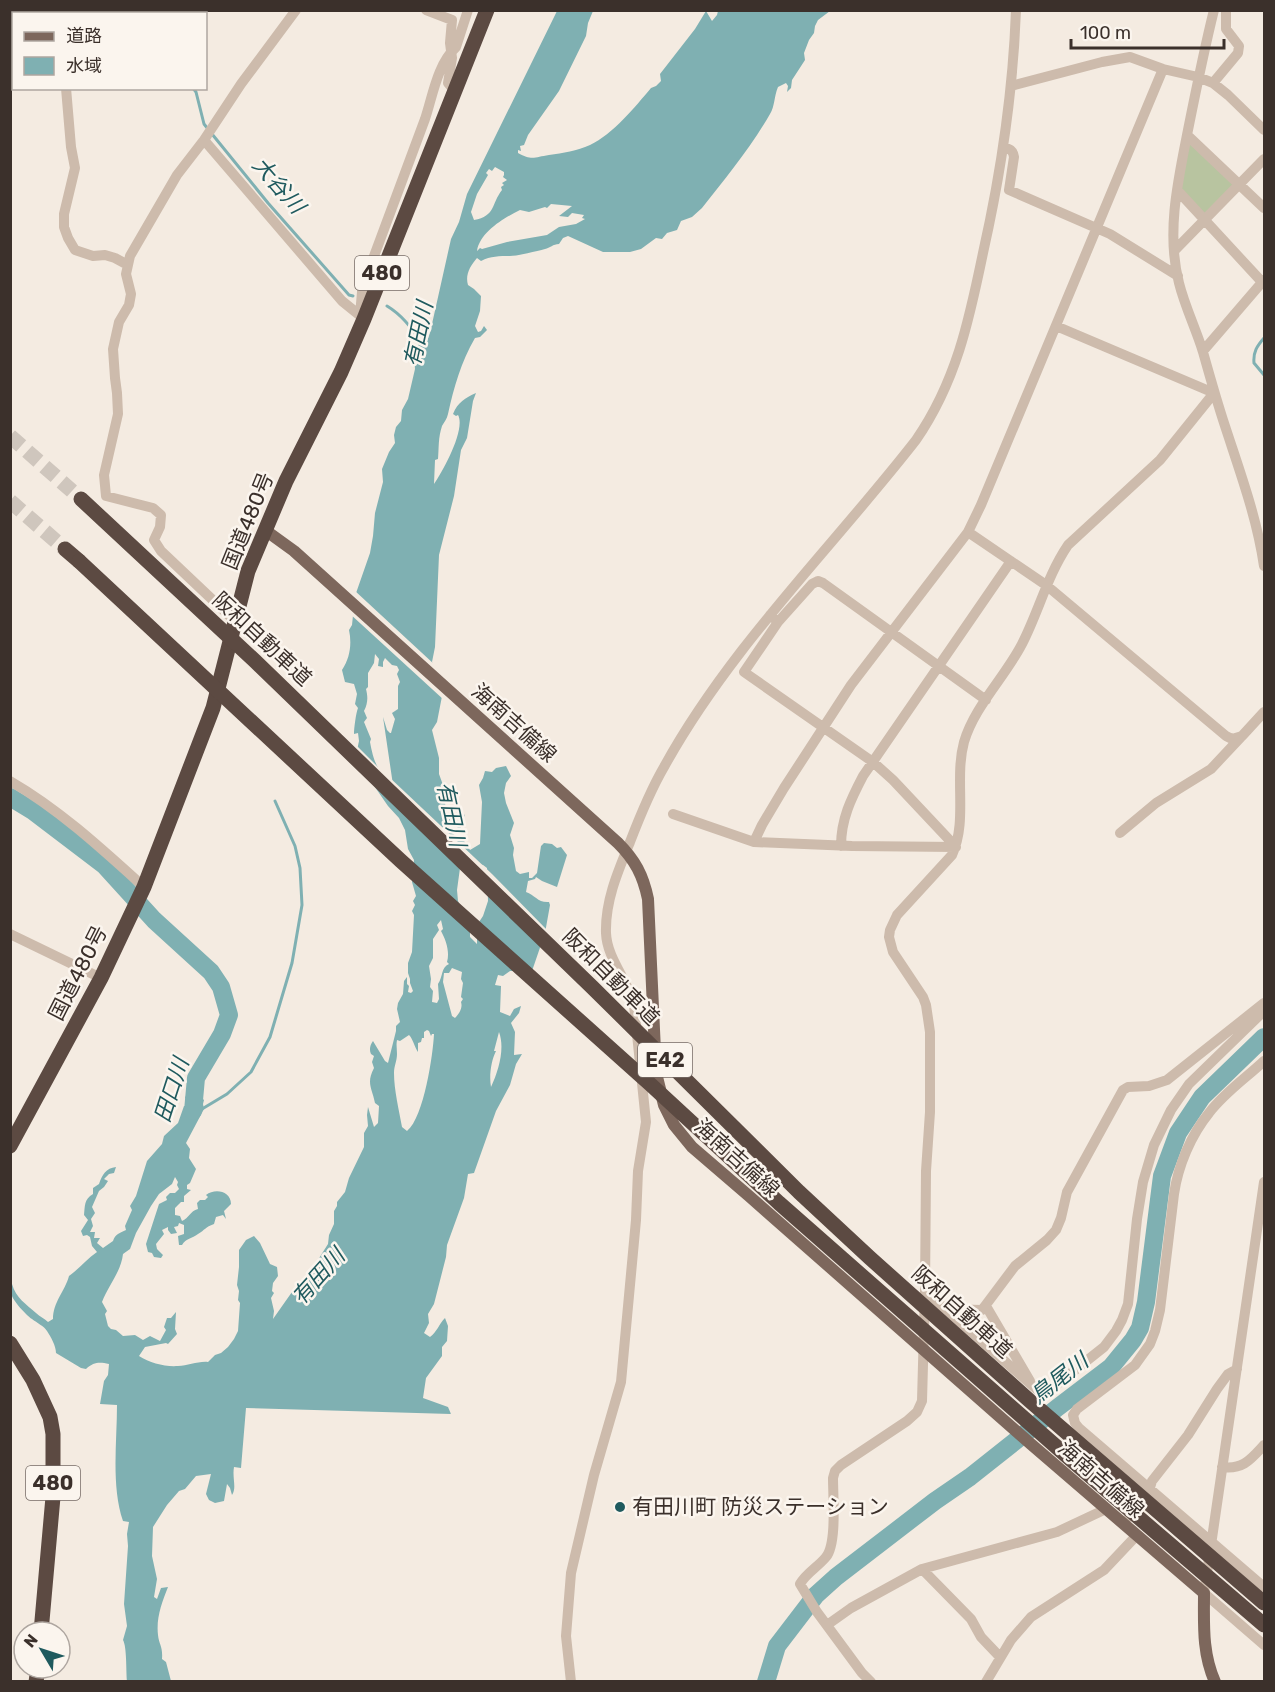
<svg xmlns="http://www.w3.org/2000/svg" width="1275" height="1692" font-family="Rubik,'Noto Sans JP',sans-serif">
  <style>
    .green { fill: #b8c4a0 }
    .water { fill: #7fb0b2; fill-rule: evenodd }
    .pier { fill: #f4ebe1 }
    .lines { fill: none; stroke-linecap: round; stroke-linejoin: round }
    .stream { stroke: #7fb0b2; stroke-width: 3 }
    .river { stroke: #7fb0b2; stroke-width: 18 }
    .highway-tunnel { stroke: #cfc6bd; stroke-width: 15; stroke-dasharray: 15 8; stroke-linecap: butt }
    .minor { stroke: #cdbbac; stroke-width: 10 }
    .major { stroke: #7d675c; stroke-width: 12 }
    .highway { stroke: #5c4a42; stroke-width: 15 }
    .highway-bridge { stroke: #5c4a42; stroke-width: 15 }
    .poi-dot { fill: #1f5a5e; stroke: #fbf5ee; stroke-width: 2 }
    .labels { text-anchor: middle; stroke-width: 5; stroke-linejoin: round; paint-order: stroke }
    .shield { fill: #fbf5ee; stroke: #756b66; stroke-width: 1.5 }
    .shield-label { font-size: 20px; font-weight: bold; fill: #3b302b }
    .street-label { font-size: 21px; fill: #3b302b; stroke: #fbf5ee }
    .poi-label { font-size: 21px; fill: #3b302b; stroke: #fbf5ee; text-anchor: start }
    .water-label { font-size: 22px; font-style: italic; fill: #1f5a5e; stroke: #fbf5ee }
  </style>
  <rect width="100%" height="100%" fill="#f4ebe1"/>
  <!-- green -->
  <path class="green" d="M1189,141L1235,184L1205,215L1180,189Z"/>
  <!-- water -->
  <path class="water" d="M557,11H593L588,23L586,36L559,91L528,135L524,145L520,146L521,151L518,150V153C532,161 535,157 549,155C563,153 577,151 590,145C613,134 635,107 651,88L656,86L661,81L660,74L695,29L706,11L712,21L717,15L718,11H830L818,20L815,26L814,33L809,40L804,53L805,60L792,80L791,88L787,92L788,86L786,83L778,87C774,96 775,106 770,114C751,147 726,178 702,208L692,217L681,221L677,230L667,233L662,239L656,238L641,249L630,252H603L568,236L563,238L559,244C553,244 550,248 545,249C537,251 518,256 510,256C499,256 491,256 481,261L477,258C470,266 465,275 468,285L474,289L481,296L480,311L475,326L478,332L481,331L484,326L487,330L480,337L475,338C461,362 454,387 448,414C447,419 444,422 442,426C438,438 439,448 438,459L435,460L434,484C443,471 466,429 458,415L456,416L453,414C458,402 465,398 476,393L473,401L467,438L461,450L454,496L439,555L435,647L432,662L443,691L437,722L432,730L439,758V774L443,785L439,788L445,802L446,813L450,815V825L452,833L455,835L459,823L465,814L459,833L470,850L480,844L482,802L479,785L483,778L485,771L492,772L496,768L506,766L511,776L506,783L504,793L506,803L514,823L510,835L514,848L513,855L516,871L520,874L529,872V878H532L537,873L541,846L544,843L552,844L557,848L561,847L567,855L557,887L542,881L536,877L535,879L528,881L526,892C535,895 538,903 549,902L550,905L545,933L532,971H510L503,976L498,975L495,985L501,986L500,1012L510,1016L514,1009L521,1006L519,1013L511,1023L515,1032L514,1055L522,1054L516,1064L510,1085L496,1111L474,1173L468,1174L464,1198L447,1245L446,1257L434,1304L428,1314L429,1323L424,1333L430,1337C437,1332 439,1324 445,1318L448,1326L447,1341L442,1347V1356L426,1378L423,1398L448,1407L451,1414L246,1408L241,1468L234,1467C232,1478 237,1488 232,1495L230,1488L227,1484L224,1501L215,1503L209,1500L206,1494L211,1474L196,1476L185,1489L179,1491L167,1505L153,1527L152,1556L157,1579L154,1597L157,1599L161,1588L168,1587C162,1602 156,1618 158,1635C159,1645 163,1646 162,1659L166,1662L171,1681H127C126,1672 127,1647 123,1640L127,1626L124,1604L128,1546L127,1534L129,1522L123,1521C111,1486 117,1441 117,1405L100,1404L104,1381L108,1375L109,1364C99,1362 94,1362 86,1369L81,1368L56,1353C56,1346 51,1337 47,1331C44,1326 37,1323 32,1319C26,1315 12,1300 11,1293C10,1290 11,1287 12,1284C16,1298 26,1304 36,1313C40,1317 44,1318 48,1322L53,1319C53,1302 65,1291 69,1276C80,1268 87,1259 97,1252L92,1246L90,1237L87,1235L83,1236L81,1231L88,1220L84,1215C85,1206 84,1199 93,1194V1188L99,1184C102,1175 106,1168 116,1167L114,1173L109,1174L104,1179L108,1181L104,1187L99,1191L92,1207L95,1213L91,1219L93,1226L90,1232H95L94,1238H100L97,1243L103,1248L113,1241C115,1234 120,1233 126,1230L125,1226L132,1210L130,1206L136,1196L147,1161L162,1144L164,1136L178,1123L184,1106H188L189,1102L185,1098L190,1086H193C198,1090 199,1096 204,1100L203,1104L204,1109L186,1143L190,1149L189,1158L196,1169L190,1183L187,1185V1189L191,1190L184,1196V1202H181L175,1208V1215L180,1216L182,1221C189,1218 190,1211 198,1209L197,1203L200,1200H205L208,1197L206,1195C215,1188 231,1191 231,1204L224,1211L226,1219L223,1215L216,1217L214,1224C205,1227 205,1230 198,1234C192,1239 186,1238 182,1245H179L178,1236L184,1234V1225L179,1223L178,1226L174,1227L177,1233L171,1234L168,1230V1227L162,1230L164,1234L156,1244L157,1249L163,1255L161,1258L154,1257L152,1253L148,1252L146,1244L159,1204L167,1200L166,1197L170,1193H175L179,1189L177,1185L178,1182L175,1177L172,1184L159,1194L151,1206L136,1233L130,1249L123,1254C121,1272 108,1286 102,1302L107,1311L105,1314L108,1326L111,1329L116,1330L123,1336L135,1335L143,1340L150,1336L160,1341L166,1330L164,1327L167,1318H171L176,1312L175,1329L177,1334L168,1344L166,1343L145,1347L139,1356C150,1363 165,1367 178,1366C188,1366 198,1361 208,1362L215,1355L221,1353L228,1347L234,1339L238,1331L240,1303L238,1300L239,1291L237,1285L239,1267V1250L246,1240L254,1236L260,1243L270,1264L277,1267L278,1276L273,1283L272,1291L274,1293L271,1298L274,1311L273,1319L299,1282L311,1273L316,1263L328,1244L329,1235L334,1224V1211L337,1206V1202L345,1192L349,1178L364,1147V1133L368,1126L367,1115L368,1107L374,1127L378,1123L379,1106L375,1103C372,1088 366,1083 374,1068L372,1062L374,1056L371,1054C369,1050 370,1045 373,1041L385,1061L388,1063L396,1031V1026L400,1022L397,1009L398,1003L403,994L404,981L407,977V984L409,986L408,992L411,993L413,991L410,983V979L408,973V963L412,952L414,915L412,911L415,905L413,901L416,896L412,882L414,860L408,849L405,830L399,818L388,806L368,777L356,755L359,741L358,733L354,734C354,728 356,713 358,708L355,704L357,694L354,684L345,682L342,670C350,658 352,644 349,630L352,625L355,596L370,553L373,536L375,513L383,482L382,469L389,452L395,443L394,435L396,427L401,421L402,410L408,399L415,369L414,353L422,338L427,341L430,333L451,239L459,222L467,194ZM495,167L504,172V175L503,177L507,180L502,183L504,185L501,187L502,190C491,204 496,216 474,220L471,212L477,194L488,175L486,173L489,169L492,171ZM551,204L572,206L559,216L568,217L572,213L584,215L582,218L585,219L576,224L559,227L547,235L507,242L482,249L480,248L477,251C480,232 504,218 520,210L529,212L545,207L547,208ZM375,654L379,659L378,666L383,667V662L385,658L392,665L397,666L399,670L397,674L400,682L398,686V709L392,713L395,719L391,733H390L387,730L383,717L393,785C377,770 374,763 370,742L371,739L364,722L367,718L364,711C368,703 368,697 366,689L368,687V673L374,663ZM473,863L483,865L487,868L488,901L483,916L477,925V944L470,937V927L458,901L457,890L460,868ZM441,920L443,929L441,931C446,940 450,952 447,962L449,964C441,967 443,977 438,984L439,999L437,1003L432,1002L433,991L430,987L431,979L429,966L433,958V939L439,930L437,925ZM452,968L462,972L461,979L463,983L461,997L463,999L461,1002C463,1008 459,1014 455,1018L452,1016L443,982L444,973H449ZM427,1030L429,1031L431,1036L432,1034H434C433,1054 424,1117 407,1131L402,1127C399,1110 394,1090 394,1073C394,1066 397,1061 397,1054C397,1049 396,1045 397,1040L400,1041L409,1035C412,1037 415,1048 418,1052V1043L421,1042L422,1038H424V1032ZM499,1032C505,1048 499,1070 491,1087C489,1076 491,1061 496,1051H494Z"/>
  <!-- pier -->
  <path class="pier" d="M354,590L435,665L446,690L444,700L349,613Z
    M355,744L389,778L388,776L492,874L548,931V934L485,879L484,869L473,866L353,755Z"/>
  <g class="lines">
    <!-- stream -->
    <path class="stream" d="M116,14L117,10
      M193,88L196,92L204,124L208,129
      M212,134L268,203L349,295L353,296
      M387,306C402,315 413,329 422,344
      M1264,338C1257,346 1253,352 1254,363L1264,375
      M202,1109L227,1094L251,1072L270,1037L292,963L302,905L300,868L295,846L275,801"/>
    <!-- river -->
    <path class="river" d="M10,797L33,811L104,865L154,920L211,972L221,987L229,1015L222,1034L196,1078L193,1111
      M766,1682L777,1646L816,1595L836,1577L935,1501L970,1477L1057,1408L1111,1367L1133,1340L1140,1328L1146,1302L1162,1176L1178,1133L1202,1097L1264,1037"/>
    <!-- highway-tunnel -->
    <path class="highway-tunnel" d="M10,436L72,491
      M10,501L65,549"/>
    <!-- minor -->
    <path class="minor" d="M426,10L452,20L450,43L452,58L448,83L454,90
      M1214,10C1204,50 1196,90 1188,130C1178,180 1166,233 1179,283C1185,307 1196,329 1203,352C1210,377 1217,402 1225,426C1240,472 1257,518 1264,566
      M80,14L82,10
      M110,14L111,10
      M1213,83L1238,53L1239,46L1226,29V10
      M1011,86L1102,62L1130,57L1163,69L1198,77L1213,83L1228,95L1264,130
      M66,88L71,147L75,168L64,214V227L68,238L75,250L93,256L105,255L115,258L128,265
      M1187,135L1264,208
      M204,140L342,301L363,318
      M1003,147C1010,149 1013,150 1014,157L1009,190L1110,234L1178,276
      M1177,190L1262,282
      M1175,250L1264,159
      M360,316L362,292L367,275C386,223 406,171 425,119C433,95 437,65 456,47L468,10
      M1056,326L1214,393
      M1203,351L1264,280
      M968,532L1046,585L1226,736L1232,739L1242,736L1264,712
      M770,615L778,622L744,672L873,762L893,780L956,847
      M236,622L161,551L154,540L160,527L161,515L153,508L106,496L104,475L118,414L117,393L115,378L113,349L119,322L129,305L131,294L126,274L130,256L177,175L204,140L241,84L296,10
      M778,622L812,584L818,581L823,583L986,700
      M10,781C60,810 102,849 144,887
      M673,814L754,842L852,846L956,847
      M1120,833L1156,803L1211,769L1241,737
      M754,842L762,825L784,788L851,685L968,532L981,505L1163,69
      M841,846C841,819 851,799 863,776L1011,561
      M10,934L101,978
      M1264,1061C1246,1078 1224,1093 1209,1113C1191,1135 1178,1166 1174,1194L1160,1310L1155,1331L1150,1344L1135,1365L1077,1409L1073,1415L1075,1423L1079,1428L1264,1587
      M1264,1182L1204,1593L1264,1645
      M925,1291L1042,1394L1046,1393L1104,1347L1116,1331L1122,1320L1128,1304L1137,1219L1143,1182L1154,1145L1171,1110L1189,1084L1264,1011
      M986,1306L1030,1381
      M945,1309L982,1310L1015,1266L1047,1240L1056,1230L1061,1218L1067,1192L1123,1090L1128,1087L1149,1086L1167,1080L1264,1003
      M1222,1467C1243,1470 1251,1459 1264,1445
      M1129,1517L1147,1497L1152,1481L1188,1435L1217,1389L1228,1374L1237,1369
      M922,1569L971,1619L981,1637L1000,1657
      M827,1625L851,1608L922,1569L1057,1532L1106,1509
      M571,1682L566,1636L571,1573L594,1475L621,1382L636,1220L638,1171L646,1122L634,1005C628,980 607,959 606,933C605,901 618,871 630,842C640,816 650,791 664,767C730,647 832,548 916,440C956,382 969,321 983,253C1001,173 1013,93 1016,10
      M871,1682L862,1673L817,1612L800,1584C806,1573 818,1567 826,1557C837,1544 833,1497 833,1478L835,1471L841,1465L907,1421L917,1412L922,1401L925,1291L926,1171L930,1112V1032L926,1005L923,997L893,952L889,937L890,930L897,915L952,855C968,821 954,779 964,742C974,707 1005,677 1022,644C1039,611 1047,576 1068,545L1160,460L1214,393
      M986,1682L1011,1640L1031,1617L1104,1570L1137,1535"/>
    <!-- major -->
    <path class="major" d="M265,530L294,551L618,843C635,860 643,875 648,899L656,1073L664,1105L674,1125L692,1147L749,1196L1032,1445L1204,1593C1204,1624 1202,1653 1215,1682"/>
    <!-- highway -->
    <path class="highway" d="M65,549L79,561
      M10,1146L101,978L144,887L213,708L248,571L286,481L341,372L364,319L487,10
      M10,1343L33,1380L50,1417L53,1434V1497L41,1632
      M36,1682L38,1668"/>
    <!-- highway-bridge -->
    <path class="highway-bridge" d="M81,499L255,661L592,987L799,1192L870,1258L1030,1401L1264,1603
      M79,561L401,861L650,1084L779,1203L1068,1457L1264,1625"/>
  </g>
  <!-- markers -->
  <circle class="poi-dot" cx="620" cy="1507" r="6"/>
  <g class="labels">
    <!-- shield labels -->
    <g class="shield">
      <rect x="355" y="256" width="54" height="34" rx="4.5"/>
      <rect x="638" y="1043" width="54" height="34" rx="4.5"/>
      <rect x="26" y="1466" width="54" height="34" rx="4.5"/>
    </g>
    <g class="shield-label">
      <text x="382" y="280">480</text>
      <text x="665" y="1067">E42</text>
      <text x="53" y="1490">480</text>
    </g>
    <!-- street labels -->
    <g class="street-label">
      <text transform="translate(248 521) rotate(-68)" y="7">国道480号</text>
      <text transform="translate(262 639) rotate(43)" y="7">阪和自動車道</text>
      <text transform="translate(514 723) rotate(42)" y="7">海南吉備線</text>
      <text transform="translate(78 973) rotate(-63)" y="7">国道480号</text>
      <text transform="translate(611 977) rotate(45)" y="7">阪和自動車道</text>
      <text transform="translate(737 1158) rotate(42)" y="7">海南吉備線</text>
      <text transform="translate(962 1312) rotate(42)" y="7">阪和自動車道</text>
      <text transform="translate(1101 1479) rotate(41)" y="7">海南吉備線</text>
    </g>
    <!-- poi labels -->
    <g class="poi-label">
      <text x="632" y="1514">有田川町 防災ステーション</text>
    </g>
    <!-- water labels -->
    <g class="water-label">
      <text transform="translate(279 185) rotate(49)" y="8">大谷川</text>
      <text transform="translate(418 334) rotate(-78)" y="8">有田川</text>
      <text transform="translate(452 814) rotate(78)" y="8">有田川</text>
      <text transform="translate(171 1090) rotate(-72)" y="8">田口川</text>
      <text transform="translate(318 1276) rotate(-48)" y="8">有田川</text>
      <text transform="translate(1059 1378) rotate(-38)" y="8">鳥尾川</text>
    </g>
  </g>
  <!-- border -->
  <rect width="1275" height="1692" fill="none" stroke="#3b302b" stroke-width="24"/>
  <!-- legend -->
  <rect x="12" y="12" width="195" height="78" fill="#fbf5ee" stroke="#aea6a0" stroke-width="1.5"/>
  <rect x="24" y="32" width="30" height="9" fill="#7d675c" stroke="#aea6a0" stroke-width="1.5"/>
  <text x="66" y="42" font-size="18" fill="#3b302b">道路</text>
  <rect x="24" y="57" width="30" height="18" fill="#7fb0b2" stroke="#aea6a0" stroke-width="1.5"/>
  <text x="66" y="72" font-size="18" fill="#3b302b">水域</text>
  <!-- north arrow -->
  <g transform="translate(42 1650) rotate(309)"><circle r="28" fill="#fbf5ee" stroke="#aea6a0" stroke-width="1.5"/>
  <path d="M0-4.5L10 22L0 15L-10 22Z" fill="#1f5a5e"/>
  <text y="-9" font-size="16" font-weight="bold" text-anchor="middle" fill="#3b302b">N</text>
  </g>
  <!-- scale -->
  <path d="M1071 39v9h153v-9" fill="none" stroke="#3b302b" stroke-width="3"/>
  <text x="1080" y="39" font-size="18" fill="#3b302b" stroke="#fbf5ee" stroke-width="4.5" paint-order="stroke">100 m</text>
</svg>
